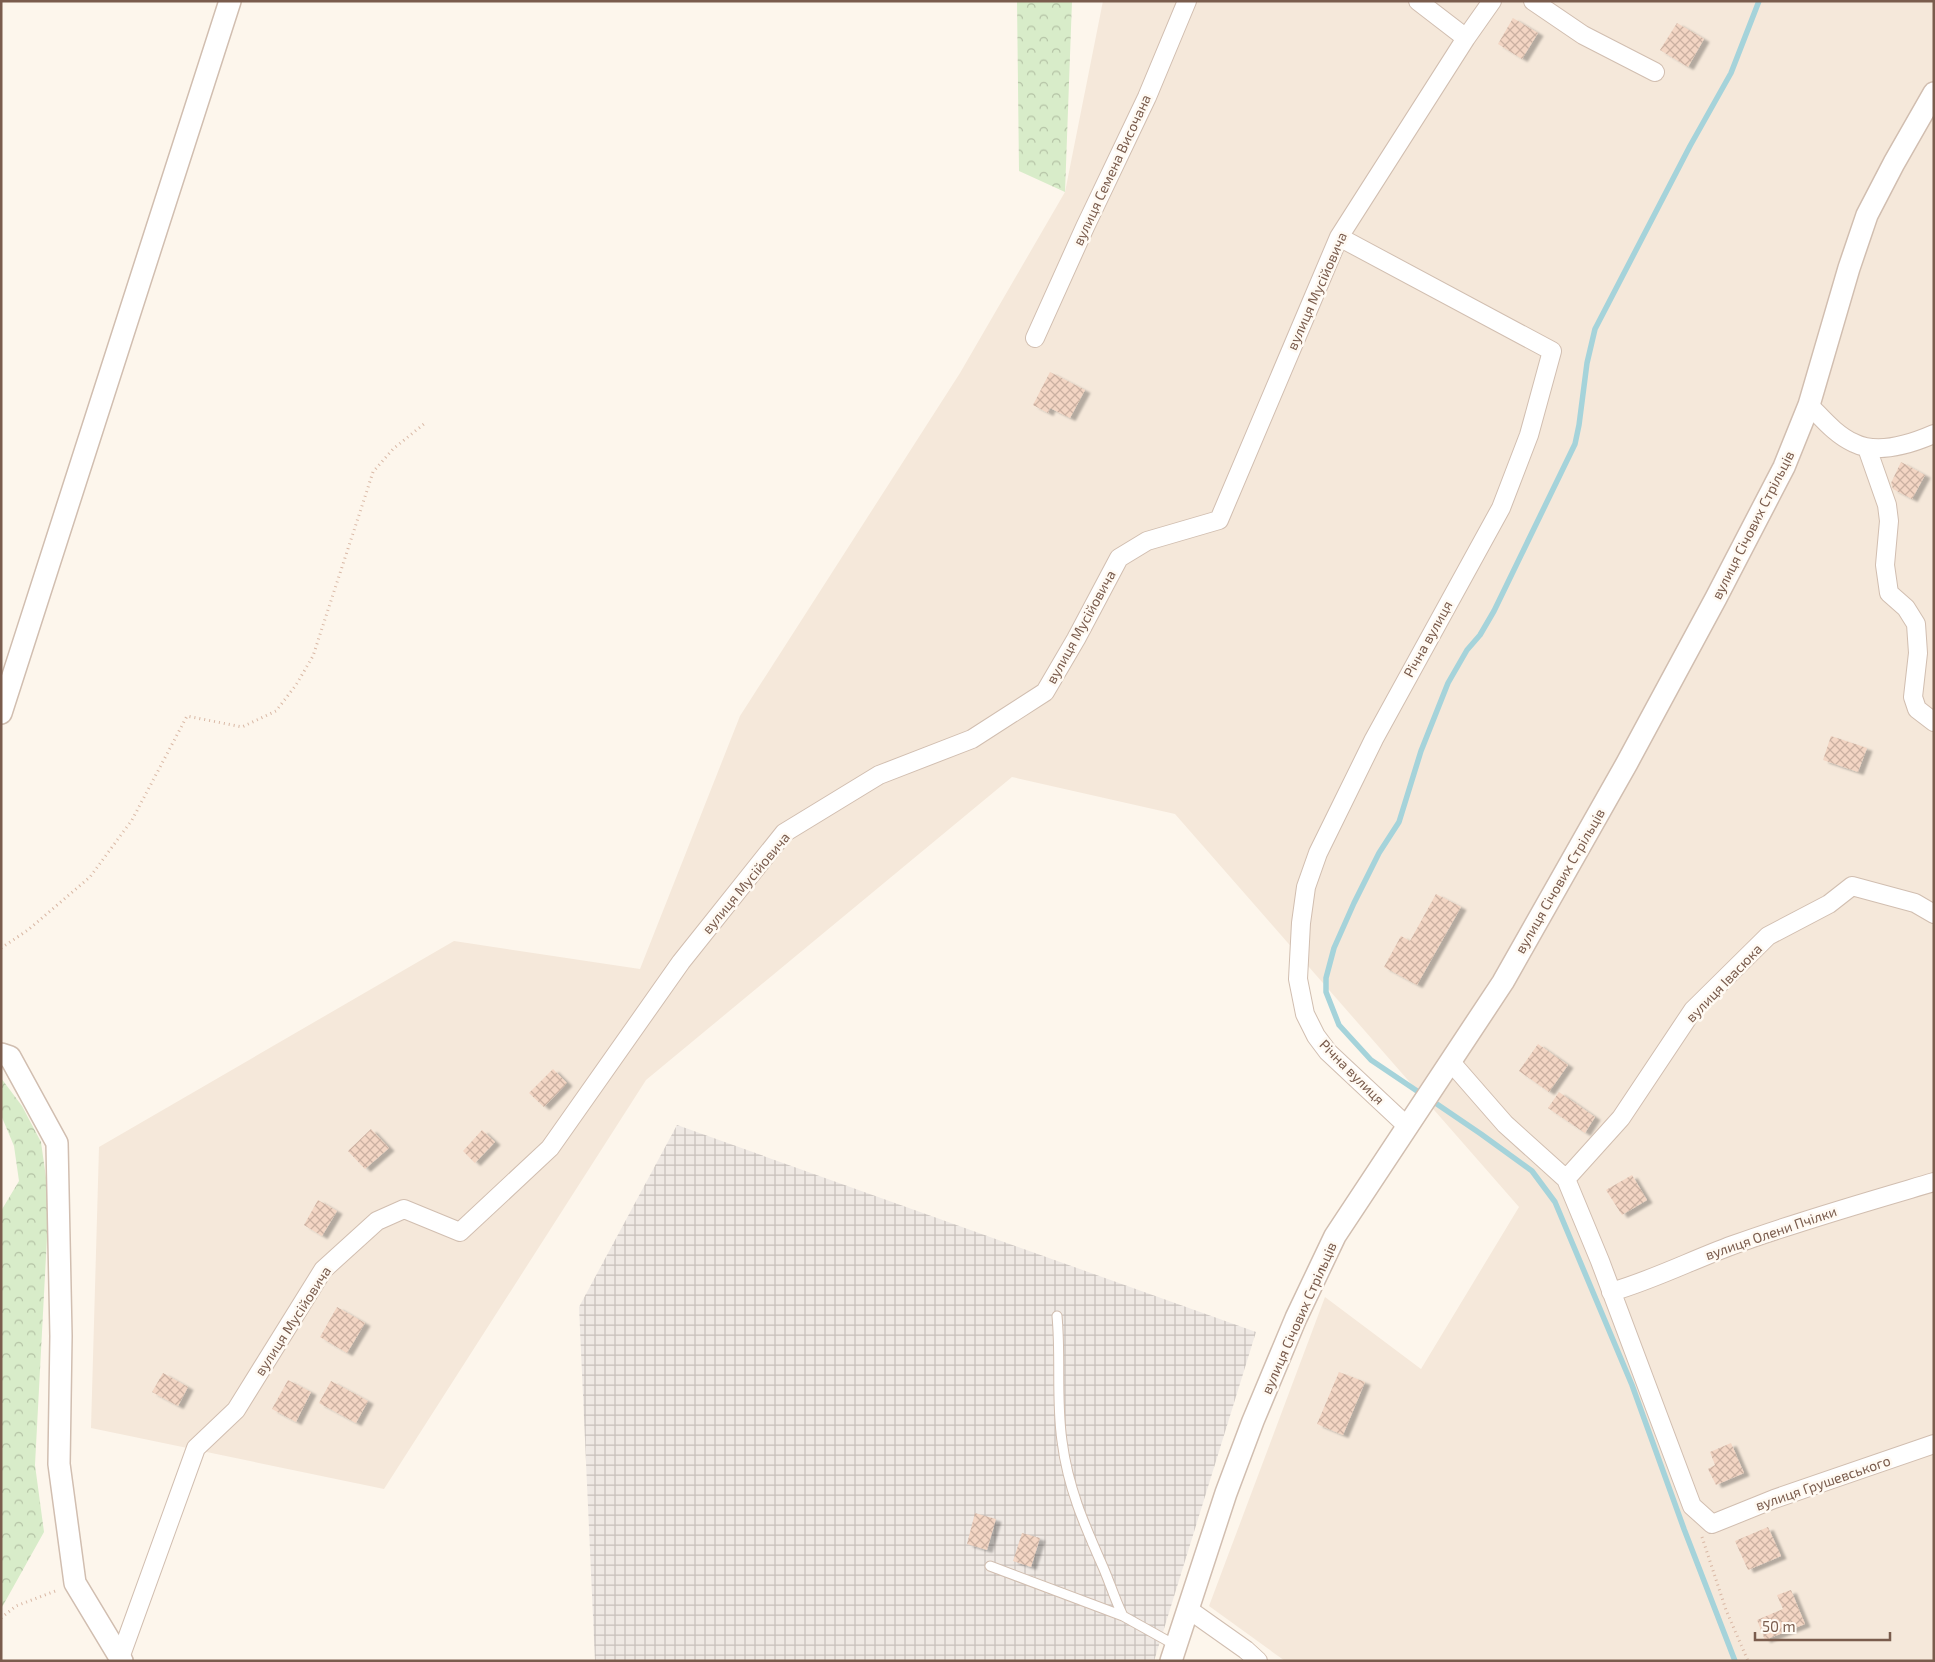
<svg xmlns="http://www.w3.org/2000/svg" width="1935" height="1662" font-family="'Exo 2',sans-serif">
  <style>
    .residential { fill: #f5e8da }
    .industrial { fill: url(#industrial-grid) }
    .forest { fill: url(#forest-crowns) }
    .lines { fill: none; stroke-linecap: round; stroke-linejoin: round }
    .stream { stroke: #a5d3da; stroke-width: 5.5 }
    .building { fill: url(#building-cross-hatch); filter: url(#shadow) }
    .service-casing { stroke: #d1beb0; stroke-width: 11 }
    .minor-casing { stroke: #d1beb0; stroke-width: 20 }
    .tertiary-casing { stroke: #d1beb0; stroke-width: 24 }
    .path { stroke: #d9b8a5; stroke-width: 3; stroke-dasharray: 1 4; stroke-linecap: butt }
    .service { stroke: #fff; stroke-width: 9 }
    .minor { stroke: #fff; stroke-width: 18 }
    .tertiary { stroke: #fff; stroke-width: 21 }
    .labels { text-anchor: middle; stroke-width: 5; stroke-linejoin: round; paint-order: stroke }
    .street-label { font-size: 14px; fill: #7a5c4d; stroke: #fffaf3 }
  </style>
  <defs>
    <pattern id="industrial-grid" width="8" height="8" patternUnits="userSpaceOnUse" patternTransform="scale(1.25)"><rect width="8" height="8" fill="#efe9e4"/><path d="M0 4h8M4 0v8" fill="none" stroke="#c7c0bb"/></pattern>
    <pattern id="forest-crowns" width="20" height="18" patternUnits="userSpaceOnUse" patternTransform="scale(1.25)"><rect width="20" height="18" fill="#d8ecc9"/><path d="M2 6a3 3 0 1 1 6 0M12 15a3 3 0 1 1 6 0" fill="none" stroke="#b4c2a5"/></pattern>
    <pattern id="building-cross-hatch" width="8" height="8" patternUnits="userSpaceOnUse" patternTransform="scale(1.25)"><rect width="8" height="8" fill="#f3d5c3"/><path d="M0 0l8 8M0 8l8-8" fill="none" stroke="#cab0a1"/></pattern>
    <filter id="shadow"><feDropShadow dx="5.5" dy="3" stdDeviation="1" flood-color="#0004"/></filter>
  </defs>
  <rect width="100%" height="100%" fill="#fdf6ec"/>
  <!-- residential -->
  <path class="residential" d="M1103,1H1934V1661H1285L1209,1606L1325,1297L1421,1369L1519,1207L1175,814L1012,777L646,1080L384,1489L91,1428L99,1147L454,941L640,969L740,716L960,373L1065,192Z"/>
  <!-- industrial -->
  <path class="industrial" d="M677,1125L1256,1332L1154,1661H595L579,1307Z"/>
  <!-- forest -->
  <path class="forest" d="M1017,1H1072L1065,192L1019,171Z
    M1,1078L22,1106L41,1142L49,1199L35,1465L44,1532L1,1609V1211L19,1181L14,1146L1,1115Z"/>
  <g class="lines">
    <!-- stream -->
    <path class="stream" d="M1423,1095L1371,1060L1339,1025L1326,992V978L1334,948L1354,903L1379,853L1399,822L1421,751L1448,683L1467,650L1480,635L1494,611L1575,444L1579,425L1587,363L1595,329L1690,146L1731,73L1759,1
      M1431,1100L1481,1134L1532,1171L1555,1202L1632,1385L1684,1529L1735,1661"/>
  </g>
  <!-- building -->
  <path class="building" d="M1513,18L1538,33L1522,59L1498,44Z
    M1677,23L1704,39L1688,67L1660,50Z
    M1050,372L1085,390L1070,418L1050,408L1048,413L1033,405Z
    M1901,462L1925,475L1912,499L1893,489L1891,483Z
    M1831,736L1867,748L1858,772L1823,760Z
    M1436,894L1461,907L1417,985L1384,967L1401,936L1410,941Z
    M1538,1044L1568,1065L1549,1092L1519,1071Z
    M553,1069L567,1083L544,1107L529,1093Z
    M1559,1092L1595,1117L1585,1133L1548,1108Z
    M371,1129L389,1148L365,1169L348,1151Z
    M482,1130L495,1142L475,1163L463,1151Z
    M1632,1175L1647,1200L1622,1215L1606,1190Z
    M318,1200L337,1211L322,1236L304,1225Z
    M337,1307L365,1323L347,1353L320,1337Z
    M1339,1372L1365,1382L1343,1435L1317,1424Z
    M163,1373L188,1387L178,1406L152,1392Z
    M288,1380L311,1392L296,1422L272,1409Z
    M331,1381L368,1401L356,1423L319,1403Z
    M1731,1443L1744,1473L1716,1485L1708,1469L1715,1465L1710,1452Z
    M975,1513L996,1519L987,1550L967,1544Z
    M1768,1527L1781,1556L1748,1570L1735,1541Z
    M1022,1533L1040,1538L1031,1567L1013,1561Z
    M1791,1590L1805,1624L1765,1640L1757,1620L1783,1609L1777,1595Z"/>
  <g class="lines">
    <!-- service casing -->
    <g class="service-casing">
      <path id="service" d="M1057,1316C1061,1358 1056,1399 1062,1441C1068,1488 1084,1524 1103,1567C1110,1583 1115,1600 1123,1616
        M990,1566L1123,1616L1175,1645"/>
    </g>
    <!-- minor casing -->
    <g class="minor-casing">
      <path id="minor" d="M1418,1L1466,38
        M1533,1L1583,35L1655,72
        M1339,237L1552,351L1529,435L1501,508L1374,739L1318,853L1306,887L1301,923L1298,979L1305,1014L1316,1036L1328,1052L1407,1126
        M1035,338L1085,227L1147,97L1187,1
        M1809,405C1823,419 1836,435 1854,443C1878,455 1911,444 1934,434
        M1867,448L1887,505L1889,521L1885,565L1889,593L1906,608L1916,624L1918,653L1913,697L1917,709L1934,722
        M1450,1061L1505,1124L1566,1179L1600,1261L1692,1506L1712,1524L1774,1499L1934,1444
        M1566,1179L1621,1118L1693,1010L1768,936L1829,904L1852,886L1915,903L1934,914
        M1611,1292C1653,1280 1692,1260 1733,1245C1799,1221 1866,1202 1934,1182
        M1188,1609L1246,1650L1258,1661
        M120,1658L196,1448L236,1410L323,1270L377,1221L404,1209L460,1232L550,1148L681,962L784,833L879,775L972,739L1045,692L1076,639L1119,558L1147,541L1219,520L1339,237L1466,38L1492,1"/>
    </g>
    <!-- tertiary casing -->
    <g class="tertiary-casing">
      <path id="tertiary" d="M1,713L230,1
        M1,1054L10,1057L57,1143L61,1336L59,1464L75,1583L122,1661
        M1171,1661L1226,1493L1253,1421L1296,1318L1335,1236L1503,982L1627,763L1716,598L1784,467L1809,405L1849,268L1867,215L1894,163L1934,93"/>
    </g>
    <!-- path -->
    <path class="path" d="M1,948L28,930L90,877L132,820L187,716L242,727L276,711L296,685L313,656L373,472L393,449L424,424
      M1702,1537L1726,1610L1748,1661
      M1,1618L16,1606L58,1590"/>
    <!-- service -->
    <use href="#service" class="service"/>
    <!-- minor -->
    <use href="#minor" class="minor"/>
    <!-- tertiary -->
    <use href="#tertiary" class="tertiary"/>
  </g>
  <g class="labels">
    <!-- street labels -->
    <g class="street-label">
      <text transform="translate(1112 170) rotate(-65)" y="5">вулиця Семена Височана</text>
      <text transform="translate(1317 291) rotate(-66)" y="5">вулиця Мусійовича</text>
      <text transform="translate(1753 525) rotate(-63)" y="5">вулиця Січових Стрільців</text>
      <text transform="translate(1081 627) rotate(-61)" y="5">вулиця Мусійовича</text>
      <text transform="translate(1428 639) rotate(-61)" y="5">Річна вулиця</text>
      <text transform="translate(1560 881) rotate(-60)" y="5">вулиця Січових Стрільців</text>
      <text transform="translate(746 883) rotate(-50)" y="5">вулиця Мусійовича</text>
      <text transform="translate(1724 983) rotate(-46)" y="5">вулиця Івасюка</text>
      <text transform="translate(1352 1072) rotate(45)" y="5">Річна вулиця</text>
      <text transform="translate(1771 1233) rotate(-19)" y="5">вулиця Олени Пчілки</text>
      <text transform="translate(1299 1318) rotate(-66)" y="5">вулиця Січових Стрільців</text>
      <text transform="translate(293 1321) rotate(-57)" y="5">вулиця Мусійовича</text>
      <text transform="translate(1823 1483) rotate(-19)" y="5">вулиця Грушевського</text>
    </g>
  </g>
  <!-- border -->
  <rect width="1935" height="1662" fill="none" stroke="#7a5c4d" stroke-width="5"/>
  <!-- scale -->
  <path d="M1755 1632v8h135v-8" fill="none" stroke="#7a5c4d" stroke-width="2.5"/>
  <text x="1762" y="1632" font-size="15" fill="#7a5c4d" stroke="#fffaf3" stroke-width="4" paint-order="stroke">50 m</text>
</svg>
